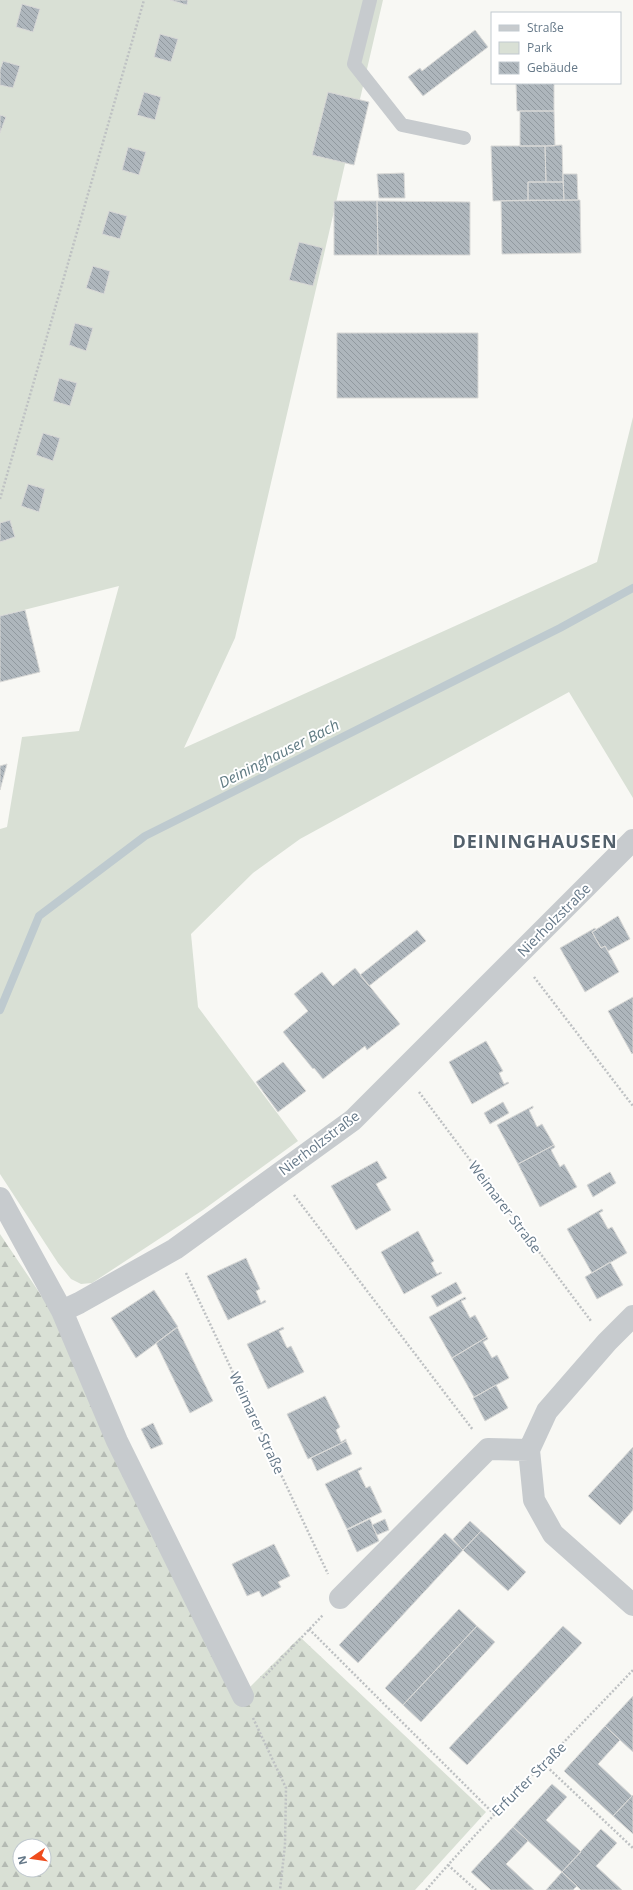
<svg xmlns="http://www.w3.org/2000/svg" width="633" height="1890" font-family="'Open Sans',sans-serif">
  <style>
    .green { fill: #d9e0d5 }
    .forest { fill: url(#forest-firs); fill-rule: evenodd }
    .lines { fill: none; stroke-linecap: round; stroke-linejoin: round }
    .stream { stroke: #becacf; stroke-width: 8 }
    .building { fill: url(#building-back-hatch); stroke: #d9d9d7 }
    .path { stroke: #bec1c3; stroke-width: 2.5; stroke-dasharray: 2 2; stroke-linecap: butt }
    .lane { stroke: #c7cbce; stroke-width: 14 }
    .street { stroke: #c7cbce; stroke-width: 22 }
    .labels { text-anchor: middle; stroke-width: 4; stroke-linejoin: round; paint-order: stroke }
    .street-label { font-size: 14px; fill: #657888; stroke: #fff }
    .water-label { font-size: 15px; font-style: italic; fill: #607b83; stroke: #fff }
    .district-label { font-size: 18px; font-weight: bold; letter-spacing: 1px; fill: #53616c; stroke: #fff }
  </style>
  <defs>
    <pattern id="forest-firs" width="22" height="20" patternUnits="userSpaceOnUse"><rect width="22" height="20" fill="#d9e0d5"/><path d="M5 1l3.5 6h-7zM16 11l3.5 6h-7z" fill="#b4bab3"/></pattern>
    <pattern id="building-back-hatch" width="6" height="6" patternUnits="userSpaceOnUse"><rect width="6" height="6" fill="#aeb6bc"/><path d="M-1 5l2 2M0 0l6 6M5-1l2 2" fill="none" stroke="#91999f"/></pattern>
  </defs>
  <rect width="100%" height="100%" fill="#f8f8f4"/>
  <!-- green -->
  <path class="green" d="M0,0H383L235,638L184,748L597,562L633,417V798L569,692L300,839L253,873L191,934L198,1007L298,1141L203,1210L92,1283L81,1284L71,1279L58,1263L0,1174V829L7,827L22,737L79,731L119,586L0,616Z"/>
  <!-- forest -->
  <path class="forest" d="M0,1234L47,1304L235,1702L300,1637L486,1812L415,1890H0ZM20,1846H44V1870H20Z"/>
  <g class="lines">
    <!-- stream -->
    <path class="stream" d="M0,1010L39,916L145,836L560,628L633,588"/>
  </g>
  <!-- building -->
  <path class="building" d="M170,0H188L187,5Z
    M22,4L40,9L33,32L16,27Z
    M475,30L488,47L423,96L408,77L420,68L422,71Z
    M160,34L178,39L171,62L154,57Z
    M3,61L20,66L13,88L0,85V70Z
    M516,83H554V111H517Z
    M144,92L161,97L155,120L137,115Z
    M328,92L369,102L354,165L312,155Z
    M520,111H554L555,146H520Z
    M0,115L6,117L0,133Z
    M562,145L563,182H546L545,146Z
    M491,146H545L546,182H528V200L493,201Z
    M128,147L146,152L139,175L122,170Z
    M404,173L405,198H379L377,174Z
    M563,174H577L578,200H564Z
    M528,182H563L564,200H528Z
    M580,200L581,253L502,254L501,201Z
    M334,201H377L378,255H334Z
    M377,201L470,202V255H378Z
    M109,211L127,216L120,239L102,234Z
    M299,242L323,248L313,286L289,280Z
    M93,266L110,271L104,294L86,288Z
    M75,323L93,328L86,351L69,345Z
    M337,333H478V398H337Z
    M59,378L77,383L70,406L53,401Z
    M43,433L60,438L53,461L36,455Z
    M28,484L45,489L39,512L21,506Z
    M10,520L15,537L0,542V523Z
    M25,610L40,672L0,682V616Z
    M7,764L0,790V766Z
    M618,916L630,939L608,951L605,946L601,948L592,932Z
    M595,928L596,930L592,932L601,948L605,946L619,972L585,992L560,948Z
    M417,930L426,941L369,986L360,975Z
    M355,968L400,1024L367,1050L365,1046L323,1079L314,1068L313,1069L283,1032L308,1011L294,994L322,972L333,986Z
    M633,997V1053L632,1054L608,1011Z
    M486,1041L503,1071L499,1073L504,1084L508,1082L509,1083L472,1104L449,1062Z
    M283,1062L306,1091L278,1112L256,1082Z
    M503,1102L509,1113L490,1124L484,1113Z
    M533,1106V1108L529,1110L537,1127L542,1124L554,1145L518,1164L497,1125Z
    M554,1145L555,1147L551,1150L560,1167L564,1164L577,1187L540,1207L518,1164Z
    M377,1161L387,1178L376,1184L391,1210L356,1230L331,1186Z
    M610,1172L616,1183L593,1197L587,1185Z
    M602,1209L603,1211L599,1213L608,1229L612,1227L627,1253L592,1273L567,1229Z
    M418,1231L434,1261L431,1263L437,1274L441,1272L442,1273L404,1294L381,1252Z
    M246,1258L260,1289L256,1291L261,1303L265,1300L266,1302L228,1320L207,1276Z
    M610,1262L623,1285L597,1299L585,1277Z
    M456,1282L462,1293L437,1307L431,1296Z
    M154,1290L178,1327L136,1358L111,1318Z
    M465,1297L466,1299L461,1301L470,1318L475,1315L487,1337L452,1358L429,1317Z
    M177,1327L213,1401L190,1413L156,1343Z
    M283,1327L284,1329L279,1331L287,1348L291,1346L304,1372L268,1389L247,1344Z
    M487,1337L488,1339L483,1342L492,1358L497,1355L509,1378L474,1397L452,1358Z
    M496,1385L508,1408L485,1421L473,1398Z
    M325,1396L340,1427L336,1430L341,1442L346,1439V1441L308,1459L287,1414Z
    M153,1423L163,1444L151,1449L141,1429Z
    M346,1441L352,1454L317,1471L311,1458Z
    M633,1447V1510L620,1525L588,1496Z
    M361,1467L362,1469L358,1471L366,1488L370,1486L382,1512L347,1529L325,1484Z
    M370,1519L379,1541L357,1552L347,1530Z
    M385,1519L389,1530L377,1535L372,1525Z
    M470,1521L481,1531L463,1550L453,1539Z
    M481,1531L526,1572L508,1591L463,1550Z
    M445,1533L463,1550L358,1663L339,1645Z
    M274,1544L290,1576L278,1582L281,1587L262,1597L259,1591L247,1596L232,1564Z
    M459,1609L477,1626L403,1705L385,1688Z
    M477,1626L495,1642L421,1722L403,1705Z
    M563,1626L582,1643L467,1765L449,1748Z
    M633,1696V1752L605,1726Z
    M605,1726L620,1740L598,1764L632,1796L613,1816L564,1771Z
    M552,1784L567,1797L546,1820L581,1852L562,1872L513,1827Z
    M633,1795V1834L613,1816Z
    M513,1827L528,1841L506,1864L534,1890H491L471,1872Z
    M601,1829L617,1843L596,1866L622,1890H581L562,1872Z
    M562,1872L577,1886L573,1890H546Z"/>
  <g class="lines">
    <!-- path -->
    <path class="path" d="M0,499L144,0
      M534,977L633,1106
      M419,1092L591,1321
      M294,1195L473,1430
      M186,1273L328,1574
      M309,1629L494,1814
      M263,1678L323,1615
      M253,1718L286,1788L285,1845L280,1890
      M544,1764L633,1848
      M448,1865L476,1890
      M426,1890C492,1814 564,1743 633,1670"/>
    <!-- lane -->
    <path class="lane" d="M370,0L354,64L402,125L464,138"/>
    <!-- street -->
    <path class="street" d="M0,1198L62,1311L117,1441L243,1696
      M62,1311L79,1303L175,1249L353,1120L633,840
      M529,1450L534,1500L553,1534L633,1605
      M529,1450L547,1411L607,1342L633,1316
      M340,1598L488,1449L529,1450"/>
  </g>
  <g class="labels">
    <!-- street labels -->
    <g class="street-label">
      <text transform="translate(554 920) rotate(-45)" y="5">Nierholzstraße</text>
      <text transform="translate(319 1143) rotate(-37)" y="5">Nierholzstraße</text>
      <text transform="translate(505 1207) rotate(53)" y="5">Weimarer Straße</text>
      <text transform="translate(257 1423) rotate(65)" y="5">Weimarer Straße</text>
      <text transform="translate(529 1779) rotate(-45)" y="5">Erfurter Straße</text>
    </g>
    <!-- water labels -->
    <g class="water-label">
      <text transform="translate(279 754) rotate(-27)" y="5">Deininghauser Bach</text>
    </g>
    <!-- district labels -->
    <g class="district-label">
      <text x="535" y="848">DEININGHAUSEN</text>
    </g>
  </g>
  <!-- legend -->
  <rect x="491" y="12" width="130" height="72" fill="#ffffff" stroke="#c1c9cf"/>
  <rect x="499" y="25" width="20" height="6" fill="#c7cbce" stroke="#c1c9cf"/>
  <text x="527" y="32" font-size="12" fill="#657888">Straße</text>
  <rect x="499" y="42" width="20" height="12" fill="#d9e0d5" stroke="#c1c9cf"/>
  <text x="527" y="52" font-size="12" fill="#657888">Park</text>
  <rect x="499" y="62" width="20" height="12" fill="url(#building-back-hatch)" stroke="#c1c9cf"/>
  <text x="527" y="72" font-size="12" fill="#657888">Gebäude</text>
  <!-- north arrow -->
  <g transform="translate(32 1858) rotate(257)"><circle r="19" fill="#ffffff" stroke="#c1c9cf"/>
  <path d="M0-3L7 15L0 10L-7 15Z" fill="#ef4c1d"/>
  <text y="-6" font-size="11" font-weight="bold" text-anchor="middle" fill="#657888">N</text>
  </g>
</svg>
